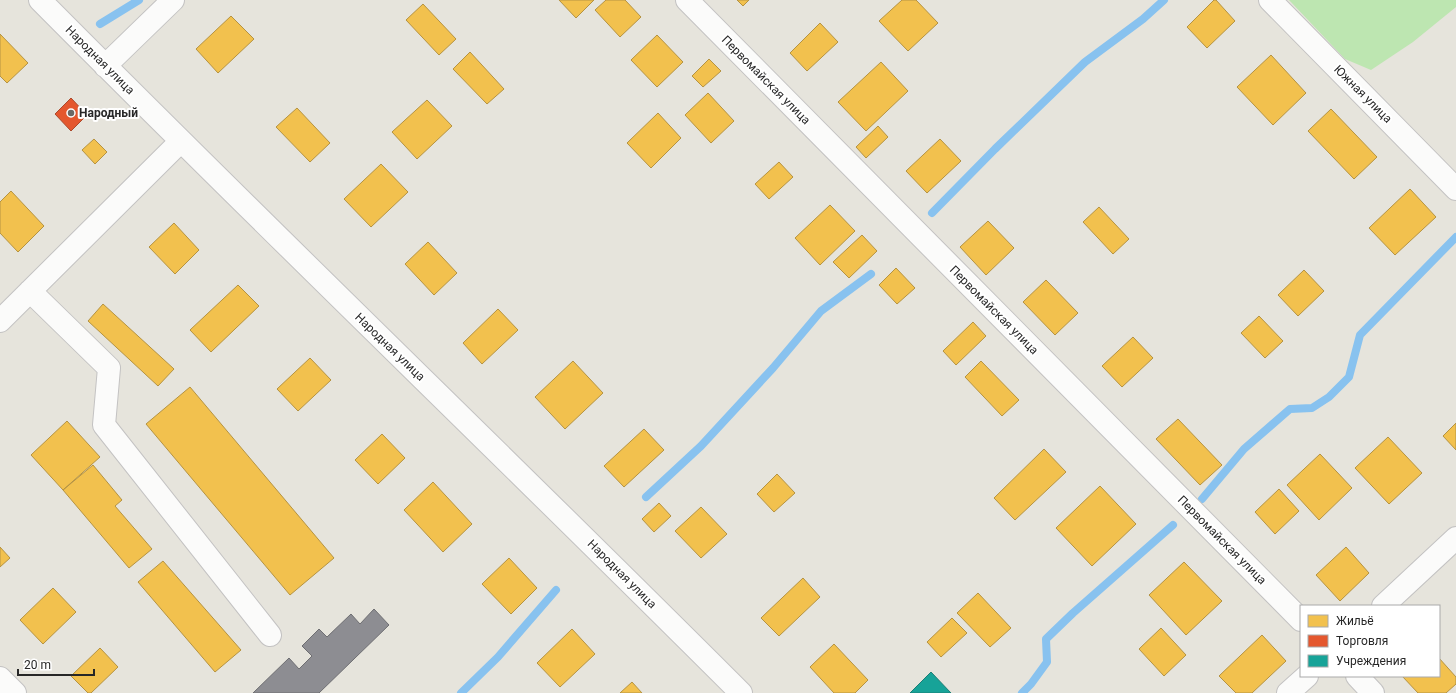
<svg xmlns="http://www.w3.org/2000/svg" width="1456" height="693" font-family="Roboto,sans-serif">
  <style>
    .green { fill: #bde6b1 }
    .homes { fill: #f2c14e; stroke: #b59342 }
    .shops { fill: #e4572e; stroke: #ab492c }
    .public { fill: #17a398; stroke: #1c7e76 }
    .industry { fill: #8d8d92; stroke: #6e6e72 }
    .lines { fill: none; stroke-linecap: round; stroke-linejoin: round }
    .stream { stroke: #88c2ef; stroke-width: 8 }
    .minor-casing { stroke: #c3c2c2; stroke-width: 24 }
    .minor { stroke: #fbfbfa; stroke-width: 22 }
    .poi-dot { fill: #6a6966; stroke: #fff; stroke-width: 1.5 }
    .labels { text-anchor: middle; stroke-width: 4; stroke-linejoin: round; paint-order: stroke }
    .street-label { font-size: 12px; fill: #272727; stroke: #fff }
    .poi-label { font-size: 12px; font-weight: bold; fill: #272727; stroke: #fff; text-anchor: start }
  </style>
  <rect width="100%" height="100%" fill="#e6e4dc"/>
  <!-- green -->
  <path class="green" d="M1289,0H1456V7L1413,42L1371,70L1345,59Z"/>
  <!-- homes -->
  <path class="homes" d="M559,0H594L576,18Z
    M606,0H625L641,17L620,37L595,10Z
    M737,0H749L743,6Z
    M902,0H916L938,23L908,51L879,21Z
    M1214,0H1216L1235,21L1207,48L1187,27Z
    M423,4L456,39L439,55L406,20Z
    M231,16L254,39L218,73L196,49Z
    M820,23L838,42L807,71L790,53Z
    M0,34L28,63L7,83L0,76Z
    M657,35L683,62L657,87L631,60Z
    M470,52L504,89L487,104L453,69Z
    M1271,55L1306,93L1273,125L1237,87Z
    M709,59L721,71L703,87L692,76Z
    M881,62L908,91L866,131L838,102Z
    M708,93L734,121L711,143L685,115Z
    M427,100L452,126L417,159L392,132Z
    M297,108L330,143L310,162L276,127Z
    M1331,109L1377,157L1354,179L1308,131Z
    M658,113L681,138L651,168L627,143Z
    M878,126L888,137L866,158L856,147Z
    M94,139L107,152L95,164L82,150Z
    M940,139L961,161L927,193L906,171Z
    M779,162L793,177L769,199L755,184Z
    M381,164L408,192L371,227L344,199Z
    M1410,189L1436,217L1395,255L1369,228Z
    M11,191L44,226L18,252L0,233V202Z
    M830,205L855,231L820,265L795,238Z
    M1099,207L1129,239L1113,254L1083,222Z
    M988,221L1014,248L986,275L960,247Z
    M174,223L199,250L175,274L149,247Z
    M862,235L877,251L849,278L833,262Z
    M428,242L457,273L434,295L405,264Z
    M896,268L915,288L897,304L879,285Z
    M1304,270L1324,291L1298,316L1278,295Z
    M1046,280L1078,313L1055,335L1023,302Z
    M238,285L259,306L211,352L190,330Z
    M103,304L174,369L158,386L88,321Z
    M498,309L518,330L482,364L463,343Z
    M1259,316L1283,341L1265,358L1241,333Z
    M973,322L986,336L956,365L943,351Z
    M1133,337L1153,358L1122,387L1102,366Z
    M310,358L331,380L298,411L277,389Z
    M573,361L603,393L565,429L535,397Z
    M981,361L1019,400L1002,416L965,377Z
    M190,387L334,558L290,595L146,424Z
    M1178,419L1222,465L1200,485L1156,439Z
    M67,421L100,457L63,490L31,455Z
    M1456,423V450L1443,436Z
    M644,429L664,450L624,487L604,466Z
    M382,434L405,458L378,484L355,460Z
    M1388,437L1422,473L1389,504L1355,468Z
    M1044,449L1066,472L1015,520L994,498Z
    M1320,454L1352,488L1319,520L1287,485Z
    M93,465L122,500L115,506L152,549L129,568L63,490Z
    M777,474L795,493L774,512L757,494Z
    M433,482L472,524L443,552L404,510Z
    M1100,486L1136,524L1092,566L1056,528Z
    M1279,489L1299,511L1275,534L1255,512Z
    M659,503L671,516L654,532L642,519Z
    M701,507L727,534L701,558L675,531Z
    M0,547L10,558L0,567Z
    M1346,547L1369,573L1340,601L1316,575Z
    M509,558L537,588L511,614L482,584Z
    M163,561L241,650L215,672L138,582Z
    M1184,562L1222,601L1186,635L1149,595Z
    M803,578L820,597L779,636L761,618Z
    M53,588L76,612L43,644L20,620Z
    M978,593L1011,628L990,647L957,613Z
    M952,618L967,633L941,657L927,642Z
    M1161,628L1186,655L1164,676L1139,649Z
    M572,629L595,654L560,687L537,663Z
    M1262,635L1286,661L1252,693H1236L1219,676Z
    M834,644L868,680L855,693H834L810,667Z
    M100,648L118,667L91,693H88L71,676Z
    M1439,658L1456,677V684L1446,693H1418L1402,676H1439Z
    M632,682L642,693H620Z"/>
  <!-- shops -->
  <path class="shops" d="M71,98L87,115L71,131L55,114Z"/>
  <!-- public -->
  <path class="public" d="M931,672L951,693H910Z"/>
  <!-- industry -->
  <path class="industry" d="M374,609L389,625L319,693H253L289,658L299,669L312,656L302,646L319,629L327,637L351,614L360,624Z"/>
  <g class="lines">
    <!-- stream -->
    <path class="stream" d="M100,24L139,0
      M932,213L995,149L1085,62L1143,19L1164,0
      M646,497L701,446L773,368L821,311L871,274
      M1202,499L1244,449L1290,409L1312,408L1329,397L1349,377L1360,335L1456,237
      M461,693L498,657L556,590
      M1022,693L1031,684L1047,662L1046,639L1073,613L1173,525"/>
    <!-- minor casing -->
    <g class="minor-casing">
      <path id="minor" d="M40,0C271,233 509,461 741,693
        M687,0L1301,620
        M1270,0L1456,189
        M105,66L173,0
        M30,291L109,368L104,425L270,635
        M0,321L181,141
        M1383,606L1456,538
        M1357,676L1373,693
        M0,678L15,693
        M1288,693L1307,676"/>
    </g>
    <!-- minor -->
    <use href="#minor" class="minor"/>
  </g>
  <!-- markers -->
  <circle class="poi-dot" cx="71" cy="113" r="4"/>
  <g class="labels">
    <!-- street labels -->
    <g class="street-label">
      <text transform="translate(100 60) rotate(45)" y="4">Народная улица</text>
      <text transform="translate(766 80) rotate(45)" y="4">Первомайская улица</text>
      <text transform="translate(1363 94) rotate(45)" y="4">Южная улица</text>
      <text transform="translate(994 310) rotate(45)" y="4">Первомайская улица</text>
      <text transform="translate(390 347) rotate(44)" y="4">Народная улица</text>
      <text transform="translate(1222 540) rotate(45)" y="4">Первомайская улица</text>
      <text transform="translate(622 574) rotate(45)" y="4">Народная улица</text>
    </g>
    <!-- poi labels -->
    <g class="poi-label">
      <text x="79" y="117">Народный</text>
    </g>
  </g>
  <!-- legend -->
  <rect x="1300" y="605" width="140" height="72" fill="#ffffff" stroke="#a9a9a9"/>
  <rect x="1308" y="615" width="20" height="12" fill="#f2c14e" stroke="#a9a9a9"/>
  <text x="1336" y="625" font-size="12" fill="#272727">Жильё</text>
  <rect x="1308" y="635" width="20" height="12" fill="#e4572e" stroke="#a9a9a9"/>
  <text x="1336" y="645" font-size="12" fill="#272727">Торговля</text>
  <rect x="1308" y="655" width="20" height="12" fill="#17a398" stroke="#a9a9a9"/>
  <text x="1336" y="665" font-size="12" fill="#272727">Учреждения</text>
  <!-- scale -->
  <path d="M18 669v6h76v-6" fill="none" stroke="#272727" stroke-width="2"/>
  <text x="24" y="669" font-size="12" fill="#272727" stroke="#ffffff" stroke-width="3" paint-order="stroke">20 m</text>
</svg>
